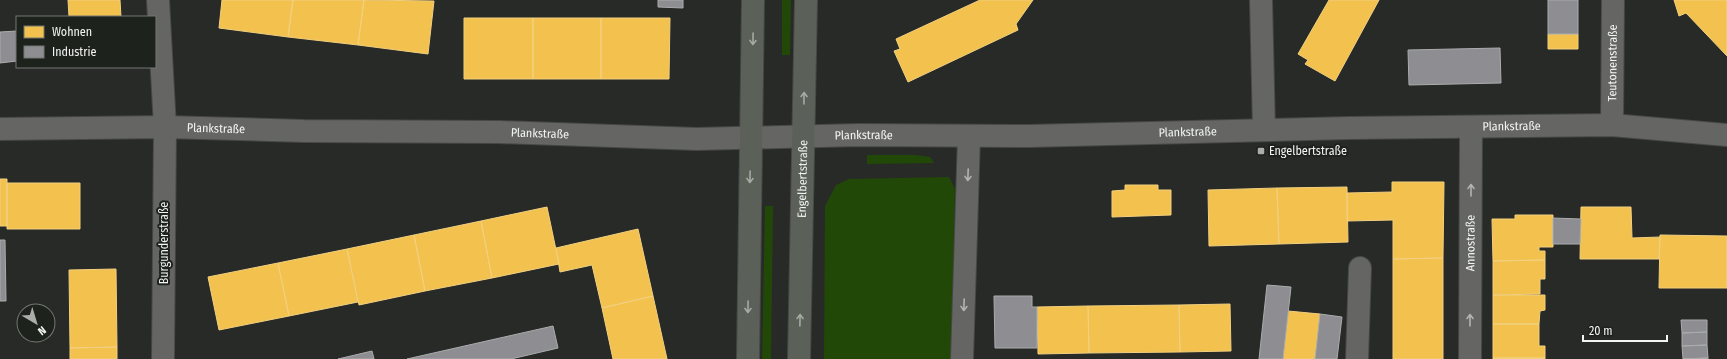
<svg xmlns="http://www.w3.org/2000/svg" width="1727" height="359" font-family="'Fira Sans Condensed',sans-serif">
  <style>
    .green { fill: #224808 }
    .homes { fill: #f2c14e; stroke: #f2d07f }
    .industry { fill: #8d8d92; stroke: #abacae }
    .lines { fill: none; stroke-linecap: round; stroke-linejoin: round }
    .minor-casing { stroke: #464846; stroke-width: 24 }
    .major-casing { stroke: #464846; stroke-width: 24 }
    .minor { stroke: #656664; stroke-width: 22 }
    .major { stroke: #5b6058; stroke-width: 22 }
    .oneway { stroke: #a6aaa4 }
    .oneway2 { stroke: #b3b4b2 }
    .poi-dot { fill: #abadaa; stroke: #1e221d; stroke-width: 1.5 }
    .labels { text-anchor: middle; stroke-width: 4; stroke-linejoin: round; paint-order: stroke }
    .street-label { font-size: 12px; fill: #f2f4f1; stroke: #1e221d }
    .poi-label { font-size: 12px; fill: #f2f4f1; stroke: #1e221d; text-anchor: start }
  </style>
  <rect width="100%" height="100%" fill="#282a27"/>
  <!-- green -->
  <path class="green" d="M782,0H791L790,55H782Z
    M867,155H915L930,157L934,163L867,164Z
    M949,177L955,189L951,359H824L825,206L836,185L849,179Z
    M765,206H773L771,359H762Z"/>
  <!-- homes -->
  <path class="homes" d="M68,0H120L121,17H69Z
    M222,0H293L288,37L219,28Z
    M293,0H364L358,45L288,37Z
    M364,0L434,1L428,54L358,45Z
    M980,0H1033L1016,24L1018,30L908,82L894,51L900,49L896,39Z
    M1329,0H1379L1335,81L1305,64L1308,60L1298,54Z
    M1674,0H1727V56L1686,13L1679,16Z
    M464,18H533V79H464Z
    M533,18H601V79H533Z
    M601,18H670L669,79H601Z
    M1548,34H1578V49H1548Z
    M0,179H7V226H0Z
    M1392,182H1444L1443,258L1393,259V220L1347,221V193L1392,192Z
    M7,183H80V229H7Z
    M1125,185H1158V190H1171V215L1112,217V191L1125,190Z
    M1347,187L1348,242L1279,244L1277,188Z
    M1277,188L1279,244L1209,246L1208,190Z
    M547,207L559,264L492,278L481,221Z
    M1581,207H1631L1632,238L1660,237L1659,259H1580Z
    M1515,215H1553V247H1539V251H1545V260L1493,261L1492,219H1515Z
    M481,221L492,278L425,291L414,235Z
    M638,229L653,296L602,308L592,265L560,272L556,248Z
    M414,235L425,291L359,305L347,249Z
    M1660,235L1727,236V288H1659Z
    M347,249L358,302L289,316L278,263Z
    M1443,258V359H1393V259Z
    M1545,260V279H1540V294L1493,295V261Z
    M278,263L289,316L219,330L208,277Z
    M116,269L117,347L70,348L69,270Z
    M1493,295H1545V310L1540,311L1539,324H1493Z
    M653,296L667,359H613L602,308Z
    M1230,304L1231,351L1180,352L1179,305Z
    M1179,305L1180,352L1089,353L1088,306Z
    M1088,306L1089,353L1038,354L1037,307Z
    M1288,311L1320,314L1315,359H1283Z
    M1493,324H1539V346H1545V358H1493Z
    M117,347V359H70V348Z
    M1493,358H1545V359H1493Z"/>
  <!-- industry -->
  <path class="industry" d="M658,0H683V8L658,7Z
    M1548,0H1578V34H1548Z
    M17,31V61L0,63V32Z
    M1500,48L1501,83L1409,85L1408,50Z
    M1553,218L1581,219L1580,244H1553Z
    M0,240H5L6,301H0Z
    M1267,285L1291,287L1283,359H1259Z
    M994,296H1032V307H1037V348H995Z
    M1320,314L1342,317L1337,359H1315Z
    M1681,320H1707V332L1682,333Z
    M553,326L558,348L511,359H407Z
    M1707,332V345L1682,346V333Z
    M1707,345L1708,358L1683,359L1682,346Z
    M372,351L374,359H338Z
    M1708,358V359H1683Z"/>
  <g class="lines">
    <!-- minor casing -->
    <g class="minor-casing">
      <g id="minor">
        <path d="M158,0L165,127L163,359"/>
        <path d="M1261,0L1264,130"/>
        <path id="s1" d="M1612,125L1613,0"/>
        <path id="s2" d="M0,129L165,127L304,131L499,132L697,139L859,135L1029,136L1349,128L1612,125L1727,135"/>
        <path d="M962,359L969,136"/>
        <path d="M1357,359L1360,268"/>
        <path id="s3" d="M1470,359L1471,127"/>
      </g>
    </g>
    <!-- major casing -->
    <g class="major-casing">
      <g id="major">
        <path d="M748,359L753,0"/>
        <path id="s4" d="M799,359L806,0"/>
      </g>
    </g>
    <!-- minor -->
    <use href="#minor" class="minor"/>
    <!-- major -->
    <use href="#major" class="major"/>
  </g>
  <!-- one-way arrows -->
  <defs><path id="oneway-shaft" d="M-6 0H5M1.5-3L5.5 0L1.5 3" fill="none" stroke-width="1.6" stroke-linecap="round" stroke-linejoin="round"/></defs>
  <g class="oneway">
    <use href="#oneway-shaft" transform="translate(753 39) rotate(91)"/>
    <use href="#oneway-shaft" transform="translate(804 98) rotate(-89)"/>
    <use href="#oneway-shaft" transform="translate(750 177) rotate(91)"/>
    <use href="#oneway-shaft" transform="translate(748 307) rotate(91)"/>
    <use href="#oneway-shaft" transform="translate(800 320) rotate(-89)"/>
  </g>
  <g class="oneway2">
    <use href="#oneway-shaft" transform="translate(968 175) rotate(92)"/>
    <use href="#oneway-shaft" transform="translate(1471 190) rotate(-90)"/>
    <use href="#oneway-shaft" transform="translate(964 305) rotate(92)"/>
    <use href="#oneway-shaft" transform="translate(1470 320) rotate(-90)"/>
  </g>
  <!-- markers -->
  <rect class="poi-dot" x="1257" y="147" width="8" height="8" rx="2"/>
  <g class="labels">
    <!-- street labels -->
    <g class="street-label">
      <text dy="4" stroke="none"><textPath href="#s1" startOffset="62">Teutonenstraße</textPath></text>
      <text dy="4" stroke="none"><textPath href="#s2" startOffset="1512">Plankstraße</textPath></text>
      <text dy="4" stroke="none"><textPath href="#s2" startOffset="216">Plankstraße</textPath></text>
      <text dy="4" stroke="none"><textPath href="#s2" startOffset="1188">Plankstraße</textPath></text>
      <text dy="4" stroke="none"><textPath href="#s2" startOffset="540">Plankstraße</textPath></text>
      <text dy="4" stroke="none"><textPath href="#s2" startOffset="864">Plankstraße</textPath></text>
      <text dy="4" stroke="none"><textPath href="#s4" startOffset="180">Engelbertstraße</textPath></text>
      <text transform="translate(164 243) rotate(-90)" y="4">Burgunderstraße</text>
      <text dy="4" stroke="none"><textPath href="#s3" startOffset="116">Annostraße</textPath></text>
    </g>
    <!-- poi labels -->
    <g class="poi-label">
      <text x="1269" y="155">Engelbertstraße</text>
    </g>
  </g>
  <!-- legend -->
  <rect x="16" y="16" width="140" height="52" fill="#1e221d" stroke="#737672"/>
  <rect x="24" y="26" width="20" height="12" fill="#f2c14e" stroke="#737672"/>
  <text x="52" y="36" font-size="12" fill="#f2f4f1">Wohnen</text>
  <rect x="24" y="46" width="20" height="12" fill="#8d8d92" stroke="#737672"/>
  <text x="52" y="56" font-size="12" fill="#f2f4f1">Industrie</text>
  <!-- north arrow -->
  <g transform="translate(36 323) rotate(142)"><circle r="19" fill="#1e221d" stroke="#737672"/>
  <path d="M0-3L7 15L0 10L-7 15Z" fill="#abadaa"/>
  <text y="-6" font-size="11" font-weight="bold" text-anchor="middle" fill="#f2f4f1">N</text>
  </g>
  <!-- scale -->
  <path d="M1583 335v6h84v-6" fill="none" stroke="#f2f4f1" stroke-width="2"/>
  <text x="1589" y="335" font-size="12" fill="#f2f4f1" stroke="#1e221d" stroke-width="3" paint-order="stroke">20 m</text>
</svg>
